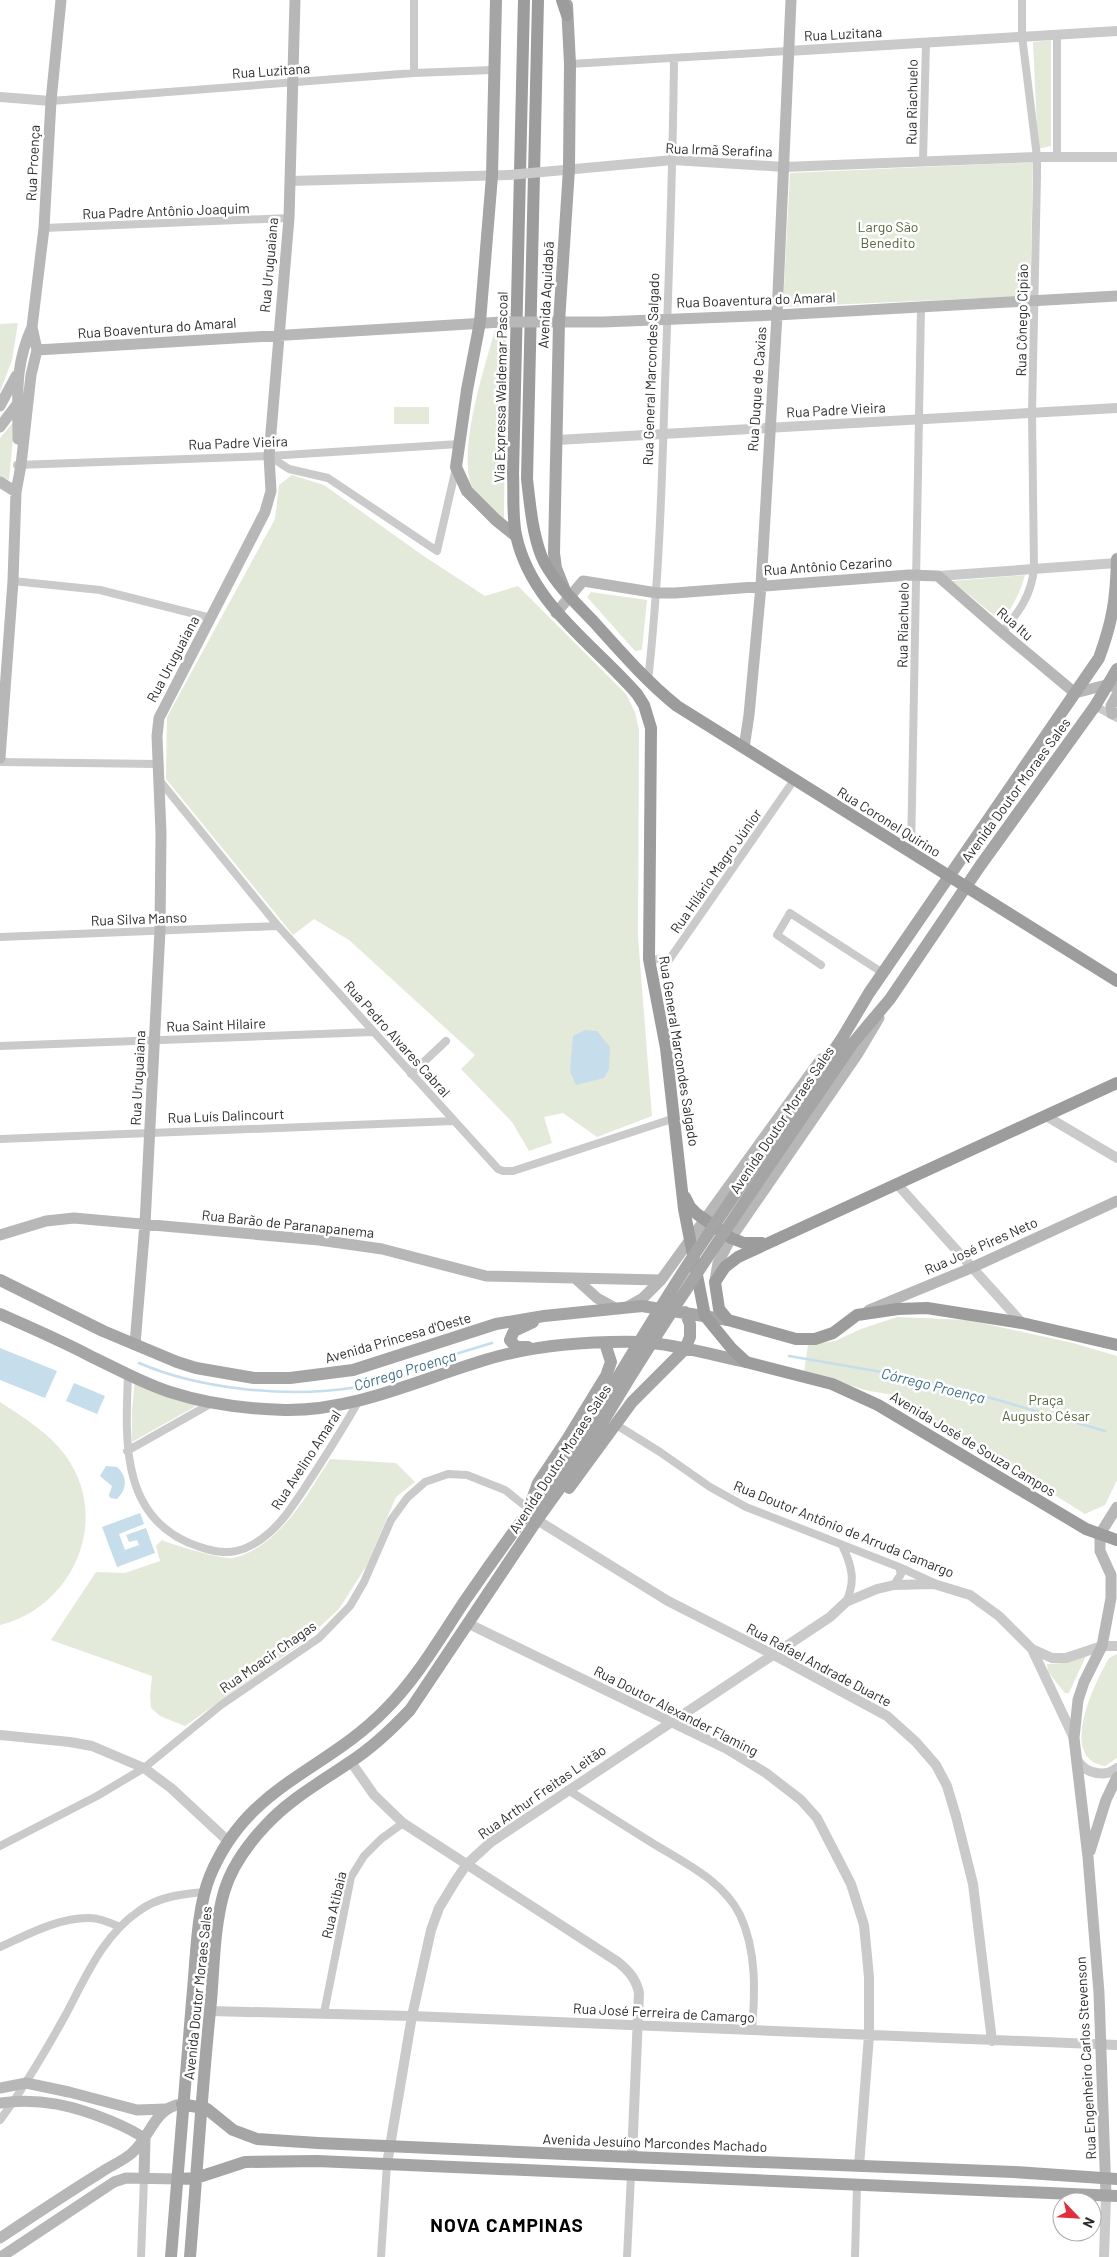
<svg xmlns="http://www.w3.org/2000/svg" width="1117" height="2257" font-family="Barlow,sans-serif">
  <style>
    .green { fill: #e3eada }
    .water { fill: #c6ddeb }
    .lines { fill: none; stroke-linecap: round; stroke-linejoin: round }
    .stream { stroke: #c6ddeb; stroke-width: 2.5 }
    .minor { stroke: #cacaca; stroke-width: 8 }
    .tertiary { stroke: #cacaca; stroke-width: 10 }
    .secondary { stroke: #b7b7b7; stroke-width: 11 }
    .primary { stroke: #a5a5a5; stroke-width: 12 }
    .trunk { stroke: #9c9c9c; stroke-width: 12 }
    .tertiary-bridge { stroke: #cacaca; stroke-width: 10 }
    .secondary-bridge { stroke: #b7b7b7; stroke-width: 11 }
    .primary-bridge { stroke: #a5a5a5; stroke-width: 12 }
    .labels { text-anchor: middle; stroke-width: 5; stroke-linejoin: round; paint-order: stroke }
    .street-label { font-size: 14px; fill: #2d2d2d; stroke: #fff }
    .park-label { font-size: 14px; fill: #50683a; stroke: #fff }
    .water-label { font-size: 15px; font-style: italic; fill: #3b6f8e; stroke: #fff }
    .district-label { font-size: 19px; font-weight: bold; letter-spacing: 1px; fill: #000; stroke: #fff }
  </style>
  <rect width="100%" height="100%" fill="#fff"/>
  <!-- green -->
  <path class="green" d="M1051,40V146L1038,149L1033,42Z
    M1033,162L1030,296L783,307L790,173Z
    M18,323L12,360L0,392V324Z
    M506,329L504,518L499,519C491,510 476,499 472,488C457,451 484,369 495,330Z
    M394,407H429V424H394Z
    M15,420L9,480L0,477V438Z
    M292,475L324,485L425,557L485,596L518,586L626,694L635,712L639,730L638,937L652,1116L597,1137L563,1113L544,1117L552,1143L529,1151L512,1122L461,1069L475,1055L349,940L314,919L293,935L166,779L167,717L275,519L279,485Z
    M1025,575C1020,593 1013,607 1001,621L952,581Z
    M591,592L647,600L642,650L635,651L587,597Z
    M897,1317L968,1320L1073,1343L1117,1356V1480L1105,1505L1085,1514L894,1395L869,1391L804,1372L808,1345L835,1341L861,1329Z
    M135,1379L205,1401L132,1442V1410Z
    M0,1402C23,1417 49,1433 65,1455C112,1518 74,1607 0,1625Z
    M330,1459L396,1463L415,1482L396,1497L367,1565L339,1609L302,1643L185,1726L160,1716L151,1708L150,1696L152,1676L51,1640L96,1572L125,1573L160,1561L156,1546L162,1540C172,1545 225,1560 233,1558C280,1546 306,1496 330,1459Z
    M1084,1654L1085,1658L1069,1693H1065L1048,1672L1047,1664L1062,1663Z
    M1117,1654V1758L1105,1766C1057,1759 1095,1682 1109,1658Z"/>
  <!-- water -->
  <path class="water" d="M585,1030L597,1031L610,1047L609,1069L604,1078L576,1085L570,1071L573,1036Z
    M0,1348L57,1371L45,1398L0,1380Z
    M74,1383L105,1396L97,1414L66,1401Z
    M106,1466L117,1467C127,1476 128,1488 117,1499L110,1498L109,1495L112,1486L100,1476Z
    M140,1513L144,1524L119,1534L125,1550L139,1545L137,1540L129,1542L126,1535L146,1528L155,1553L117,1567L102,1527Z"/>
  <g class="lines">
    <!-- stream -->
    <path class="stream" d="M789,1356L893,1374L977,1394L1105,1431
      M139,1363C199,1389 286,1398 351,1388C368,1386 386,1377 402,1371C432,1361 462,1352 492,1343"/>
    <!-- minor -->
    <path class="minor" d="M570,64L788,51
      M414,73V0
      M51,101L414,73L493,70
      M1057,157V34
      M923,161L926,42
      M44,228L289,218
      M269,456L289,469L328,478L437,551L456,468
      M17,465L269,456L459,444
      M13,581L100,590L211,618
      M1002,632C1019,612 1031,596 1034,569L1032,412L1037,177V157L1022,36V0
      M648,681C659,582 662,483 665,383C669,275 673,166 674,58
      M1095,706L1117,718
      M0,762L158,764
      M160,781L278,926L498,1169L503,1171H513L675,1118
      M911,854L921,307
      M0,937L278,926
      M649,959L669,960L794,780
      M821,965L777,935L790,913L883,973
      M0,1046L373,1032
      M411,1074L446,1041
      M0,1139L453,1121
      M128,1376C125,1443 121,1522 200,1547C228,1557 247,1552 269,1533C284,1520 293,1505 304,1489C323,1460 341,1432 358,1402
      M615,1424L660,1452L710,1487L746,1507L899,1567L934,1583
      M127,1451L212,1403
      M842,1545C852,1566 856,1581 846,1602
      M894,1585L901,1574L899,1567
      M568,1790C595,1807 622,1824 649,1841C681,1861 723,1880 740,1915C757,1951 755,1993 752,2031
      M0,1846L97,1796L144,1768L221,1705L319,1638L350,1606L364,1582L391,1520L407,1498L425,1482L448,1474L467,1475L505,1490L530,1510
      M0,1947C27,1935 59,1917 90,1918C100,1918 111,1923 120,1927
      M324,2013L351,1877L364,1856L381,1839L403,1823
      M0,2120C25,2087 45,2052 65,2016C85,1979 102,1936 139,1911C157,1897 182,1894 204,1892
      M141,2257L144,2178
      M381,2257L387,2164
      M627,2257L631,2175
      M855,2257L857,2185"/>
    <!-- tertiary -->
    <path class="tertiary" d="M788,51L1117,31
      M0,97L51,101
      M553,171L673,160L784,167L1037,157H1117
      M290,181L509,175
      M557,440L1117,408
      M938,576L1117,563
      M1046,1116L1117,1158
      M897,1184L1022,1323
      M537,1520L668,1601L774,1655L887,1716L916,1742L936,1765L947,1786L956,1816L973,1884L992,2041
      M469,1624L727,1749L766,1773L801,1800L817,1818L851,1884L864,1925L869,1977V2035L859,2166
      M1032,1649L1052,1658H1066L1102,1646H1117
      M0,1735L70,1742L92,1746L144,1768L171,1788L228,1841
      M1078,1761C1085,1773 1105,1778 1117,1768
      M351,1762L374,1795L403,1823L618,1962C629,1971 636,1979 639,1993L632,2157
      M210,2011L412,2016L1117,2045
      M387,2164L412,2016L431,1930L439,1908L456,1880L467,1864L491,1842L830,1617L846,1602L877,1589L894,1585L934,1584L970,1595L999,1616L1032,1649L1074,1738
      M1104,2257L1106,2196"/>
    <!-- secondary -->
    <path class="secondary" d="M545,322H603L777,315L1117,296
      M37,350L502,322
      M0,406L16,376
      M0,427L18,403
      M18,439C18,395 14,367 32,327
      M0,482L16,492
      M556,613L583,581L657,593H675L909,575L938,576L1002,632L1075,693L1106,685L1117,687
      M1112,714L1111,706L1117,695
      M744,748L749,715L761,586L777,315L791,0
      M0,758L13,581L16,492L21,465L31,375L37,350L32,327L44,228L51,101L61,0
      M0,1235L46,1221L74,1218L319,1240L382,1249L486,1276L661,1280
      M576,1279L597,1298L615,1308
      M715,1280L718,1263L731,1238L857,1055L879,1018
      M627,1307L643,1298L661,1280L821,1059
      M869,1310L971,1268L1117,1201
      M135,1344L145,1224L160,930L161,833L157,736L159,718L265,512L271,491L269,456L289,218L295,0
      M1090,1851L1106,1800L1117,1777
      M0,2088L26,2083L69,2092L137,2110L166,2109
      M0,2103C39,2097 75,2106 111,2121C123,2126 135,2131 145,2139L144,2178
      M1106,2196L1099,1993L1088,1857L1074,1738L1078,1700L1084,1682L1102,1646L1111,1598V1575L1100,1551V1534L1117,1507
      M0,2238C33,2216 66,2194 100,2173C110,2166 123,2161 132,2153C151,2137 154,2107 182,2104
      M1,2257L114,2182L126,2178L178,2179"/>
    <!-- primary -->
    <path class="primary" d="M496,0L492,176L480,322L467,390L456,467L467,491L496,520L516,536
      M564,588L556,568L554,553L559,322L569,169L570,64L567,5
      M841,1040L869,993L1099,658C1113,620 1116,598 1117,559
      M853,1043L890,999L980,866L1095,706L1117,669
      M0,1280L103,1331L177,1362L196,1368L254,1378H290L353,1370L496,1324L544,1316L642,1306L728,1320
      M0,1314C31,1328 62,1341 92,1357C118,1369 142,1383 170,1392C207,1404 246,1409 285,1410C360,1411 428,1375 499,1356C546,1344 594,1341 642,1342C675,1344 713,1355 746,1362
      M528,1347H516L510,1340L514,1331L533,1322
      M569,1488L632,1402L685,1349L690,1337V1324L685,1312
      M532,1500L538,1483L568,1438L606,1376L611,1362L605,1343
      M182,2104L207,2109L233,2130L257,2139L318,2143L632,2157L1014,2172L1117,2179
      M178,2179L196,2178L245,2162L317,2161L1117,2196
      M171,2257C178,2172 185,2086 192,2001C196,1964 196,1910 210,1876C248,1784 324,1773 386,1709C418,1677 441,1636 466,1599C497,1554 529,1510 562,1467
      M190,2257C197,2172 202,2086 211,2001C214,1966 214,1927 224,1892C231,1868 249,1843 266,1825C290,1799 321,1782 350,1762C372,1748 392,1729 410,1710L537,1520L570,1474"/>
    <!-- trunk -->
    <path class="trunk" d="M524,0L513,474C514,494 512,516 516,535C531,605 594,644 637,694L644,705L651,728L649,959L666,1048L684,1209L705,1316L732,1349L746,1362L832,1384L878,1405L1086,1529L1117,1540
      M538,0L527,479C530,504 532,531 541,555C551,580 575,602 593,621C620,651 646,681 677,706L1117,981
      M562,0L567,15
      M1117,1083L738,1257L725,1267L715,1282L719,1309L728,1320L796,1339H815L833,1333L857,1315L898,1309L927,1308L1022,1323L1117,1345
      M685,1197L690,1207L697,1214L731,1238L744,1243H762"/>
    <!-- tertiary-bridge -->
    <path class="tertiary-bridge" d="M509,175L553,171"/>
    <!-- secondary-bridge -->
    <path class="secondary-bridge" d="M502,322H545"/>
    <!-- primary-bridge -->
    <path class="primary-bridge" d="M562,1467C607,1397 648,1325 694,1255C742,1183 792,1112 841,1040
      M570,1474C597,1434 620,1392 646,1352C712,1247 783,1146 853,1043"/>
  </g>
  <g class="labels">
    <!-- street labels -->
    <g class="street-label">
      <text transform="translate(843 34) rotate(-3)" y="5">Rua Luzitana</text>
      <text transform="translate(271 71) rotate(-4)" y="5">Rua Luzitana</text>
      <text transform="translate(912 102) rotate(-89)" y="5">Rua Riachuelo</text>
      <text transform="translate(719 150) rotate(2)" y="5">Rua Irmã Serafina</text>
      <text transform="translate(33 163) rotate(-87)" y="5">Rua Proença</text>
      <text transform="translate(166 211) rotate(-2)" y="5">Rua Padre Antônio Joaquim</text>
      <text transform="translate(269 265) rotate(-85)" y="5">Rua Uruguaiana</text>
      <text transform="translate(546 295) rotate(-87)" y="5">Avenida Aquidabã</text>
      <text transform="translate(756 300) rotate(-2)" y="5">Rua Boaventura do Amaral</text>
      <text transform="translate(1022 320) rotate(-89)" y="5">Rua Cônego Cipião</text>
      <text transform="translate(157 328) rotate(-4)" y="5">Rua Boaventura do Amaral</text>
      <text transform="translate(651 369) rotate(-88)" y="5">Rua General Marcondes Salgado</text>
      <text transform="translate(501 387) rotate(-89)" y="5">Via Expressa Waldemar Pascoal</text>
      <text transform="translate(757 389) rotate(-86)" y="5">Rua Duque de Caxias</text>
      <text transform="translate(836 410) rotate(-3)" y="5">Rua Padre Vieira</text>
      <text transform="translate(238 443) rotate(-2)" y="5">Rua Padre Vieira</text>
      <text transform="translate(828 566) rotate(-4)" y="5">Rua Antônio Cezarino</text>
      <text transform="translate(1015 624) rotate(41)" y="5">Rua Itu</text>
      <text transform="translate(903 625) rotate(-89)" y="5">Rua Riachuelo</text>
      <text transform="translate(173 659) rotate(-62)" y="5">Rua Uruguaiana</text>
      <text transform="translate(1016 790) rotate(-54)" y="5">Avenida Doutor Moraes Sales</text>
      <text transform="translate(889 822) rotate(32)" y="5">Rua Coronel Quirino</text>
      <text transform="translate(716 871) rotate(-55)" y="5">Rua Hilário Magro Júnior</text>
      <text transform="translate(139 919) rotate(-2)" y="5">Rua Silva Manso</text>
      <text transform="translate(216 1025) rotate(-2)" y="5">Rua Saint Hilaire</text>
      <text transform="translate(397 1039) rotate(48)" y="5">Rua Pedro Alvares Cabral</text>
      <text transform="translate(679 1051) rotate(81)" y="5">Rua General Marcondes Salgado</text>
      <text transform="translate(138 1078) rotate(-87)" y="5">Rua Uruguaiana</text>
      <text transform="translate(226 1116) rotate(-2)" y="5">Rua Luís Dalincourt</text>
      <text transform="translate(782 1120) rotate(-56)" y="5">Avenida Doutor Moraes Sales</text>
      <text transform="translate(288 1224) rotate(6)" y="5">Rua Barão de Paranapanema</text>
      <text transform="translate(981 1246) rotate(-24)" y="5">Rua José Pires Neto</text>
      <text transform="translate(398 1338) rotate(-16)" y="5">Avenida Princesa d'Oeste</text>
      <text transform="translate(973 1444) rotate(31)" y="5">Avenida José de Souza Campos</text>
      <text transform="translate(560 1459) rotate(-57)" y="5">Avenida Doutor Moraes Sales</text>
      <text transform="translate(306 1460) rotate(-57)" y="5">Rua Avelino Amaral</text>
      <text transform="translate(844 1529) rotate(22)" y="5">Rua Doutor Antônio de Arruda Camargo</text>
      <text transform="translate(268 1657) rotate(-35)" y="5">Rua Moacir Chagas</text>
      <text transform="translate(819 1665) rotate(28)" y="5">Rua Rafael Andrade Duarte</text>
      <text transform="translate(676 1711) rotate(27)" y="5">Rua Doutor Alexander Flaming</text>
      <text transform="translate(542 1792) rotate(-35)" y="5">Rua Arthur Freitas Leitão</text>
      <text transform="translate(334 1905) rotate(-77)" y="5">Rua Atibaia</text>
      <text transform="translate(198 1993) rotate(-84)" y="5">Avenida Doutor Moraes Sales</text>
      <text transform="translate(664 2013) rotate(3)" y="5">Rua José Ferreira de Camargo</text>
      <text transform="translate(1086 2058) rotate(-93)" y="5">Rua Engenheiro Carlos Stevenson</text>
      <text transform="translate(655 2143) rotate(2)" y="5">Avenida Jesuíno Marcondes Machado</text>
    </g>
    <!-- park labels -->
    <g class="park-label">
      <text x="888" y="232">Largo São<tspan x="888" dy="16">Benedito</tspan></text>
      <text x="1046" y="1405">Praça<tspan x="1046" dy="16">Augusto César</tspan></text>
    </g>
    <!-- water labels -->
    <g class="water-label">
      <text transform="translate(405 1371) rotate(-17)" y="5">Córrego Proença</text>
      <text transform="translate(933 1386) rotate(14)" y="5">Córrego Proença</text>
    </g>
    <!-- district labels -->
    <g class="district-label">
      <text x="507" y="2232">NOVA CAMPINAS</text>
    </g>
  </g>
  <!-- north arrow -->
  <g transform="translate(1077 2217) rotate(115)"><circle r="24" fill="#ffffff" stroke="#ababab"/>
  <path d="M0-4L9 19L0 12L-9 19Z" fill="#e52e3d"/>
  <text y="-8" font-size="14" font-weight="bold" text-anchor="middle" fill="#2d2d2d">N</text>
  </g>
</svg>
